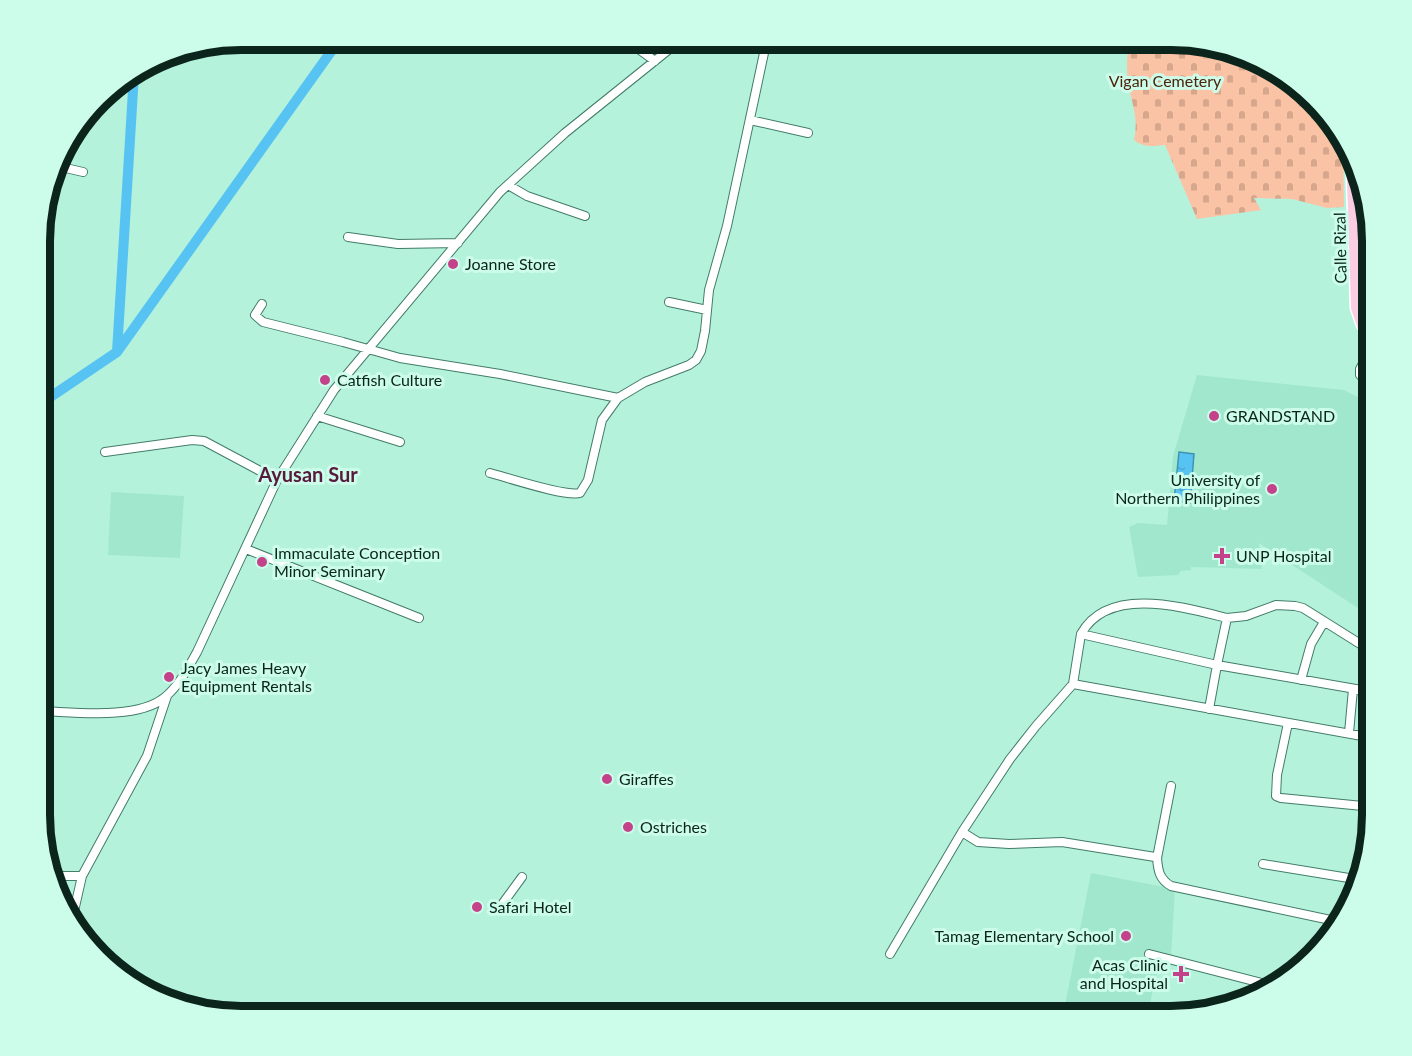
<svg xmlns="http://www.w3.org/2000/svg" width="1412" height="1056" font-family="Lato,sans-serif">
  <style>
    .built { fill: #a1e7ce }
    .cemetery { fill: url(#cemetery-stones) }
    .water { fill: url(#water-ripples); stroke: #4093b2; stroke-width: 1.5 }
    .lines { fill: none; stroke-linecap: round; stroke-linejoin: round }
    .river { stroke: #56c3f2; stroke-width: 10 }
    .minor-casing { stroke: #437c69; stroke-width: 10 }
    .major-casing { stroke: #fff; stroke-width: 13 }
    .minor { stroke: #fff; stroke-width: 8 }
    .major { stroke: #facde2; stroke-width: 10 }
    .poi-dot { fill: #c4428a; stroke: #ccfcea; stroke-width: 2 }
    .labels { text-anchor: middle; stroke-width: 6; stroke-linejoin: round; paint-order: stroke }
    .park-label { font-size: 16px; fill: #4d240a; stroke: #ccfcea }
    .street-label { font-size: 16px; fill: #0b241c; stroke: #ccfcea }
    .poi-label { font-size: 16px; fill: #0b241c; stroke: #ccfcea; text-anchor: start }
    .quarter-label { font-size: 20px; font-weight: bold; fill: #58193c; stroke: #ccfcea }
    .rim { fill: none; stroke: #0b241c; stroke-width: 8 }
  </style>
  <defs>
    <pattern id="cemetery-stones" width="16" height="16" patternUnits="userSpaceOnUse" patternTransform="scale(1.5)"><rect width="16" height="16" fill="#fbc3a5"/><path d="M2 7V4a2 2 0 0 1 4 0v3zM10 15v-3a2 2 0 0 1 4 0v3z" fill="#d6a78d"/></pattern>
    <pattern id="water-ripples" width="26" height="14" patternUnits="userSpaceOnUse" patternTransform="scale(1.5)"><rect width="26" height="14" fill="#56c3f2"/><path d="M2 4q2-2 4 0t4 0M15 11q2-2 4 0t4 0" fill="none" stroke="#4aa7cf"/></pattern>
  </defs>
  <rect width="100%" height="100%" fill="#b5f2dc"/>
  <!-- built -->
  <path class="built" d="M1197,375L1344,390L1373,405V618L1259,543L1262,569L1191,567V570L1181,571L1178,575L1138,577L1129,527L1138,523L1167,525L1173,456Z
    M111,492L184,496L180,558L108,555Z
    M1091,873L1175,889L1171,957L1159,963L1148,1013L1123,1011L1113,1014L1065,1005Z
    M1082,1010V1017H1012L1013,1012Z"/>
  <!-- cemetery -->
  <path class="cemetery" d="M1130,39H1152L1169,44L1195,42L1248,54L1304,89L1343,139L1344,207L1327,208L1292,199L1254,198L1261,210L1197,219L1165,145C1153,146 1144,148 1134,140C1138,121 1134,110 1130,92C1126,77 1126,55 1130,39Z"/>
  <!-- water -->
  <path class="water" d="M1179,452L1194,454L1190,503L1174,501Z"/>
  <g class="lines">
    <!-- river -->
    <path class="river" d="M117,352L134,74
      M40,404L117,352L340,39"/>
    <!-- minor casing -->
    <g class="minor-casing">
      <path id="minor" d="M610,39L637,48L655,61
        M750,120L808,133
        M57,166L83,172
        M508,185L527,196L585,216
        M348,237L398,244L458,243
        M1355,271L1373,273
        M669,302L707,310
        M262,304L255,315L263,322L343,342L400,358L500,374L618,398
        M1373,385L1360,375V369L1373,346
        M317,416L400,442
        M105,452L192,440L204,441L277,480
        M490,473C509,478 566,497 580,493L588,480L602,420L618,398L645,382L689,365L696,360L701,351L705,331L709,290L727,226L767,39
        M246,549L419,618
        M1081,634C1108,585 1183,607 1227,618
        M1301,680L1311,644L1324,622
        M1073,684L1373,738
        M1373,692L1217,665L1227,618L1246,616L1276,605L1295,606L1303,608L1373,652
        M1209,709L1217,665L1081,634L1073,684L1036,726L1010,759L962,832L978,842L1009,844L1062,842L1155,857L1157,858C1158,870 1159,879 1171,886L1340,922
        M40,711C75,712 136,720 164,698C179,686 188,668 197,652L277,480L334,390L500,192L565,133L682,39
        M1288,723L1277,775L1276,796L1281,798L1373,807
        M1349,733L1353,689
        M1157,858L1171,786
        M1263,864L1361,880
        M52,876H82
        M503,903L522,877
        M72,920L82,876L147,756L167,696
        M890,954L962,832
        M1149,954L1273,986
        M1245,999H1248"/>
    </g>
    <!-- major casing -->
    <g class="major-casing">
      <path id="major" d="M1351,150L1356,308L1362,325L1373,340"/>
    </g>
    <!-- minor -->
    <use href="#minor" class="minor"/>
    <!-- major -->
    <use href="#major" class="major"/>
  </g>
  <!-- markers -->
  <g class="poi-dot">
    <circle cx="453" cy="264" r="6"/>
    <circle cx="325" cy="380" r="6"/>
    <circle cx="1214" cy="416" r="6"/>
    <circle cx="1272" cy="489" r="6"/>
    <path d="M1219 547h6v6h6v6h-6v6h-6v-6h-6v-6h6z"/>
    <circle cx="262" cy="562" r="6"/>
    <circle cx="169" cy="677" r="6"/>
    <circle cx="607" cy="779" r="6"/>
    <circle cx="628" cy="827" r="6"/>
    <circle cx="477" cy="907" r="6"/>
    <circle cx="1126" cy="936" r="6"/>
    <path d="M1178 965h6v6h6v6h-6v6h-6v-6h-6v-6h6z"/>
  </g>
  <g class="labels">
    <!-- park labels -->
    <g class="park-label">
      <text x="1165" y="87">Vigan Cemetery</text>
    </g>
    <!-- street labels -->
    <g class="street-label">
      <text transform="translate(1340 248) rotate(-91)" y="6">Calle Rizal</text>
    </g>
    <!-- poi labels -->
    <g class="poi-label">
      <text x="465" y="270">Joanne Store</text>
      <text x="337" y="386">Catfish Culture</text>
      <text x="1226" y="422">GRANDSTAND</text>
      <text x="1260" y="486" text-anchor="end">University of<tspan x="1260" dy="18">Northern Philippines</tspan></text>
      <text x="274" y="559">Immaculate Conception<tspan x="274" dy="18">Minor Seminary</tspan></text>
      <text x="1236" y="562">UNP Hospital</text>
      <text x="181" y="674">Jacy James Heavy<tspan x="181" dy="18">Equipment Rentals</tspan></text>
      <text x="619" y="785">Giraffes</text>
      <text x="640" y="833">Ostriches</text>
      <text x="489" y="913">Safari Hotel</text>
      <text x="1114" y="942" text-anchor="end">Tamag Elementary School</text>
      <text x="1168" y="971" text-anchor="end">Acas Clinic<tspan x="1168" dy="18">and Hospital</tspan></text>
    </g>
    <!-- quarter labels -->
    <g class="quarter-label">
      <text x="308" y="482">Ayusan Sur</text>
    </g>
  </g>
  <!-- crop -->
  <path d="M0 0H1412V1056H0ZM241 50H1171A191 191 0 0 1 1362 241V815A191 191 0 0 1 1171 1006H241A191 191 0 0 1 50 815V241A191 191 0 0 1 241 50Z" fill="#ccfcea" fill-rule="evenodd"/>
  <path class="rim" d="M241 50H1171A191 191 0 0 1 1362 241V815A191 191 0 0 1 1171 1006H241A191 191 0 0 1 50 815V241A191 191 0 0 1 241 50Z"/>
</svg>
